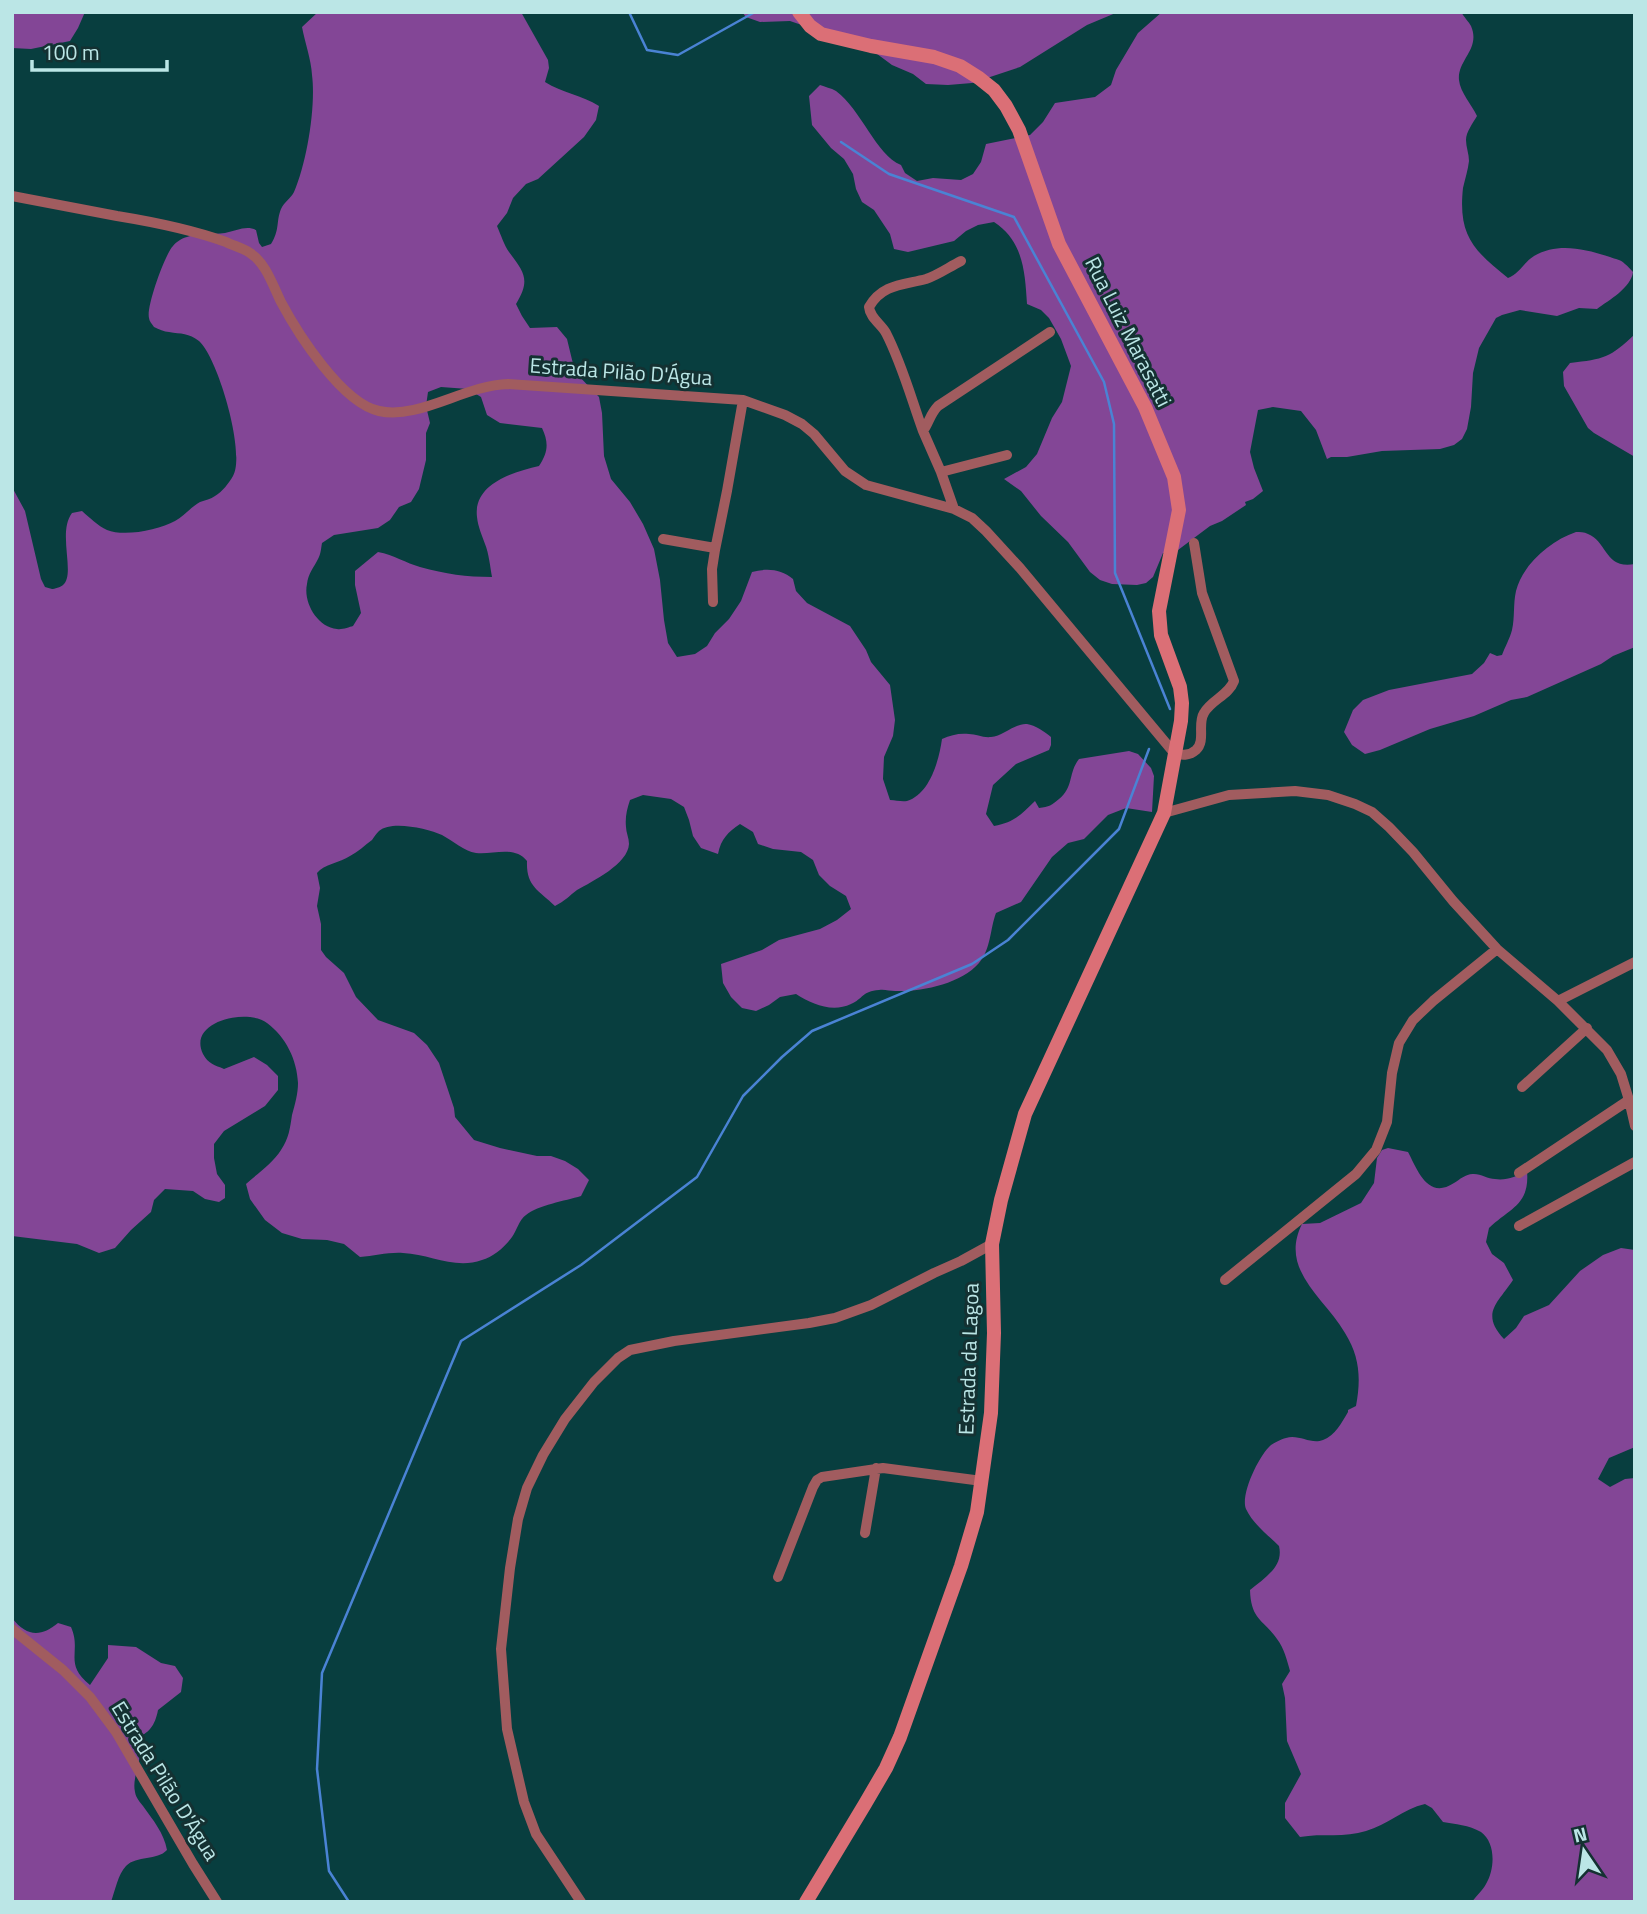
<svg xmlns="http://www.w3.org/2000/svg" width="1647" height="1914" font-family="'Titillium Web',sans-serif">
  <style>
    .forest { fill: #834696; fill-rule: evenodd }
    .lines { fill: none; stroke-linecap: round; stroke-linejoin: round }
    .stream { stroke: #4a83d4; stroke-width: 2.5 }
    .street { stroke: #a15c5f; stroke-width: 10 }
    .secondary { stroke: #db6f76; stroke-width: 14 }
    .labels { text-anchor: middle; stroke-width: 6; stroke-linejoin: round; paint-order: stroke }
    .street-label { font-size: 21px; fill: #bbe6e6; stroke: #143132 }
  </style>
  <rect width="100%" height="100%" fill="#083e3f"/>
  <!-- forest -->
  <path class="forest" d="M12,12H85L78,28L70,41L31,49L12,48Z
    M318,12H521L548,60L549,68L545,82C562,93 582,95 599,106L596,120L584,137L538,179L526,184L513,198L507,213L497,226C501,235 504,245 509,252C524,272 531,280 516,304L522,316L530,328L557,327L567,339L575,372L599,397L602,413L604,456L611,479L630,502L643,524L654,549L660,580L664,620L668,643L677,657L695,654L707,646L715,633L729,619L741,601L752,572C767,568 781,569 793,579L796,591L807,603L850,626L866,650L871,662L890,685L895,720L893,736L884,757L883,779L890,800C896,800 901,802 907,801C930,794 939,760 942,739C951,735 959,733 969,734C976,734 983,738 991,737C1003,736 1015,723 1027,724C1035,725 1045,732 1051,737V745L1049,750L1016,764L993,785L986,814L994,826C1014,822 1021,815 1035,801L1039,808C1049,807 1052,805 1059,799C1074,787 1068,773 1079,759L1129,751L1138,754L1151,768L1154,776L1152,812L1126,808L1108,815L1084,839L1068,843L1052,857L1021,902L996,913C990,929 991,949 979,963C961,984 921,992 895,991C890,991 884,989 879,990C862,991 863,999 851,1004C832,1013 812,1004 796,994L780,997L769,1005L756,1011L742,1008L731,997L723,983L721,964L762,950L779,940L820,929L837,920L851,909L846,896L830,886L819,875L813,860L801,852L773,849L758,844L753,832L740,824C728,832 721,839 718,854L701,848L693,836L689,820L684,807L671,799L643,795L630,800C627,809 625,817 626,827C626,832 629,838 629,844C628,864 593,881 577,890C569,896 565,901 555,906C538,890 526,886 527,861C514,845 493,855 476,853C464,851 453,841 442,835C428,829 392,820 379,831C376,834 374,837 372,840C365,845 358,852 350,856C340,863 324,864 317,873L320,888L317,906L321,924V950L326,957L344,973L356,997L378,1020L414,1033L427,1045L439,1063L454,1108L455,1117L474,1140L500,1148L537,1156H551L565,1161L578,1169L589,1180L581,1196C565,1201 538,1205 526,1215C519,1220 517,1230 512,1237C505,1247 493,1257 482,1260C455,1270 430,1254 403,1253C389,1252 374,1256 360,1257L344,1244L327,1240L302,1239L282,1233L265,1220L250,1199L246,1184C258,1173 273,1163 281,1150C289,1138 290,1128 292,1115C295,1104 298,1094 298,1083C297,1060 286,1037 267,1023C248,1008 187,1021 203,1054C208,1064 215,1065 224,1069L254,1057L267,1065L278,1076V1090L265,1106L224,1131L214,1144V1158L217,1174L225,1185V1198L219,1202L205,1199L193,1191L165,1189L154,1200L151,1212L131,1230L115,1248L99,1253L77,1244L12,1236V487L25,511L41,579L45,587L52,589C54,589 61,587 63,585C76,574 57,533 72,513L82,511C89,517 98,526 107,530C124,537 159,530 175,521C184,516 191,507 200,502C205,500 211,499 215,496C222,492 229,483 233,476C246,453 218,358 199,341C189,333 181,334 169,332C164,332 159,329 154,327C152,324 149,321 149,318C146,307 165,254 173,246C176,242 182,238 187,237C199,232 212,235 225,233C236,231 246,225 256,230L259,243L262,247L271,244C280,230 276,221 281,209C284,202 291,198 294,192C307,162 316,106 312,75C311,59 305,43 302,27ZM441,387L468,389L481,397L487,415L500,423L542,428C549,443 548,452 539,466C513,472 473,484 477,517C478,527 482,535 485,544C489,554 490,566 492,577C466,577 446,574 420,567C406,563 394,555 378,552L355,571V585L361,613L353,626C349,627 342,630 337,629C317,627 303,602 307,584C308,574 314,567 318,559C321,554 321,548 322,543L334,535L378,528L390,520L399,507L411,502L419,489L426,460V433L430,423L426,406L428,392Z
    M742,12H1118L1087,25L1020,67L972,83L948,85L926,84L913,74L892,65L869,48L790,21L760,22L746,17Z
    M1162,12H1461C1464,17 1469,22 1471,26C1481,49 1457,60 1459,80C1460,92 1472,105 1477,116C1473,123 1466,132 1466,140C1466,147 1469,154 1469,161C1468,170 1465,179 1463,188C1458,235 1473,250 1508,278C1519,274 1524,262 1534,256C1558,242 1585,249 1610,257C1615,259 1622,260 1625,264C1628,266 1630,269 1633,272C1631,288 1609,300 1597,309L1579,308L1557,316L1520,310L1502,315L1496,318L1479,348L1473,373L1471,407L1467,429L1462,439L1454,445L1440,449L1382,451L1347,457H1331L1327,459L1316,430L1301,411L1273,407L1258,410L1250,452L1254,468L1263,491L1253,499L1245,502L1246,505L1222,521L1210,526L1174,553H1163L1153,577L1146,583L1137,585L1112,584L1100,580L1090,572L1068,542L1041,516L1021,491L1004,479L1026,467L1037,454L1052,418L1062,402L1071,366L1061,339L1049,318L1041,310L1027,304C1025,271 1023,241 994,222L978,225L966,231L954,241L908,252L894,249L890,234L874,210L862,202L856,189L853,174L844,159L831,148L812,125L809,96L820,85C825,87 831,88 836,91C861,109 876,155 901,165L905,173L917,181L933,178L961,180L973,174L981,162L986,144L1030,135L1043,122L1055,103L1095,97L1111,85L1116,70L1138,33Z
    M1635,334V457L1594,433L1588,428L1564,386L1563,372L1570,363C1604,359 1610,358 1635,334Z
    M1576,532C1580,532 1584,532 1588,534C1607,541 1605,570 1635,564V647L1613,656L1601,664L1527,697L1511,700L1474,716L1430,729L1380,750L1365,754L1352,745L1344,732L1353,710L1363,700L1389,690L1472,674L1484,663L1490,653L1497,656L1502,655C1505,647 1510,638 1512,630C1515,617 1513,604 1516,591C1523,564 1550,541 1576,532Z
    M1388,1148L1408,1152C1418,1171 1428,1200 1454,1183C1460,1179 1467,1173 1474,1174C1481,1174 1488,1179 1495,1179C1506,1181 1518,1176 1527,1171C1530,1205 1510,1208 1489,1228L1486,1242L1492,1254L1504,1263L1513,1280C1498,1303 1480,1313 1504,1339L1516,1328L1524,1316L1549,1305L1580,1271L1603,1255L1621,1248L1635,1250V1447L1609,1458L1598,1479L1610,1487L1625,1479L1635,1478V1902H1472C1476,1896 1483,1890 1486,1884C1495,1869 1496,1843 1481,1832C1469,1825 1455,1824 1443,1822L1432,1808L1425,1804C1403,1809 1387,1825 1366,1831C1345,1838 1322,1833 1300,1837L1285,1818V1803L1301,1774L1287,1741L1285,1698L1282,1684L1290,1671C1287,1660 1284,1648 1277,1639C1263,1619 1251,1620 1250,1590C1264,1578 1284,1567 1279,1546C1268,1535 1253,1524 1246,1509C1240,1495 1259,1455 1271,1445C1274,1443 1281,1439 1286,1438C1299,1434 1311,1445 1323,1440C1335,1436 1342,1422 1348,1412V1410L1356,1406C1361,1379 1360,1357 1345,1333C1324,1297 1279,1270 1302,1224L1320,1223L1361,1203L1374,1183L1377,1158L1382,1150Z
    M12,1618C27,1637 41,1637 58,1623L71,1627C82,1652 63,1663 90,1685L108,1658V1645L136,1647L161,1663L175,1666L183,1678L181,1692L158,1710C155,1726 149,1733 135,1739C147,1757 131,1774 135,1792C136,1798 140,1802 143,1806C153,1820 164,1833 167,1850C157,1861 137,1855 126,1866C118,1874 115,1891 111,1902H12Z"/>
  <g class="lines">
    <!-- stream -->
    <path class="stream" d="M629,12L647,50L678,55L755,12
      M841,142L889,174L1014,217L1104,382L1114,424L1115,573L1170,709
      M349,1902L329,1871L317,1769L322,1673L461,1341L581,1265L697,1177L743,1096L782,1057L812,1031L972,964L1008,940L1119,829L1149,749"/>
    <!-- street -->
    <path class="street" d="M12,196C47,203 82,209 117,216C154,222 190,229 226,242C234,246 243,248 250,253C266,263 273,286 281,302C298,334 342,403 379,411C419,420 465,385 508,384L743,400L785,415L802,424L814,434L845,471L866,485L954,509L972,518L986,531L1020,568L1175,754C1183,755 1189,756 1196,750C1206,741 1197,724 1204,713C1211,700 1229,695 1234,681L1202,593L1194,543
      M923,431C911,398 902,364 886,333C881,324 870,318 869,307C882,284 903,285 926,279C938,275 949,267 961,261
      M941,472L1007,455
      M954,509L941,472L923,431C929,423 930,414 938,406L1050,332
      M663,539L715,548
      M713,602L712,569L715,550L727,491L743,400
      M1164,813L1229,795L1295,791L1328,795L1355,804L1372,812L1389,827L1413,852L1453,901L1497,949L1558,1001L1607,1050L1621,1074L1629,1100L1635,1126
      M1558,1001L1635,962
      M1522,1087L1587,1028
      M1519,1173L1629,1100
      M1519,1226L1635,1162
      M1225,1280L1356,1174L1376,1150L1387,1122L1392,1073L1399,1043L1413,1020L1433,1001L1497,949
      M865,1533L876,1468
      M778,1577L813,1487L817,1480L822,1477L883,1468L982,1481
      M12,1629L63,1670L90,1697L116,1732L193,1864L217,1902
      M581,1902L536,1834L524,1802L507,1729L501,1649L510,1568L518,1519L527,1488L543,1455L565,1419L594,1382L618,1358L630,1350L674,1341L809,1323L835,1318L871,1305L934,1273L961,1261L992,1244"/>
    <!-- secondary -->
    <path class="secondary" d="M799,12L810,26L821,34L871,46L934,57L960,66L979,78L994,90L1006,106L1019,130L1059,244L1145,407L1174,477L1179,510L1159,611L1161,635L1180,687L1182,703L1181,721L1164,813L1025,1114L1001,1200L992,1244L994,1333L991,1413L977,1512L961,1566L900,1737L886,1768L865,1804L806,1902"/>
  </g>
  <g class="labels">
    <!-- street labels -->
    <g class="street-label">
      <text transform="translate(1128 332) rotate(63)" y="7">Rua Luiz Marasatti</text>
      <text transform="translate(621 372) rotate(4)" y="7">Estrada Pilão D'Água</text>
      <text transform="translate(969 1359) rotate(-88)" y="7">Estrada da Lagoa</text>
      <text transform="translate(165 1781) rotate(58)" y="7">Estrada Pilão D'Água</text>
    </g>
  </g>
  <!-- border -->
  <rect width="1647" height="1914" fill="none" stroke="#bbe6e6" stroke-width="28"/>
  <!-- north arrow -->
  <g transform="translate(1584 1851) rotate(347)" stroke="#143132" stroke-width="5" paint-order="stroke">
  <path d="M0-5L12 26L0 18L-12 26Z" fill="#bbe6e6"/>
  <text y="-10" font-size="19" font-weight="bold" text-anchor="middle" fill="#bbe6e6">N</text>
  </g>
  <!-- scale -->
  <path d="M32 60v10h135v-10" fill="none" stroke="#bbe6e6" stroke-width="3.5"/>
  <text x="42" y="60" font-size="21" fill="#bbe6e6" stroke="#143132" stroke-width="5" paint-order="stroke">100 m</text>
</svg>
